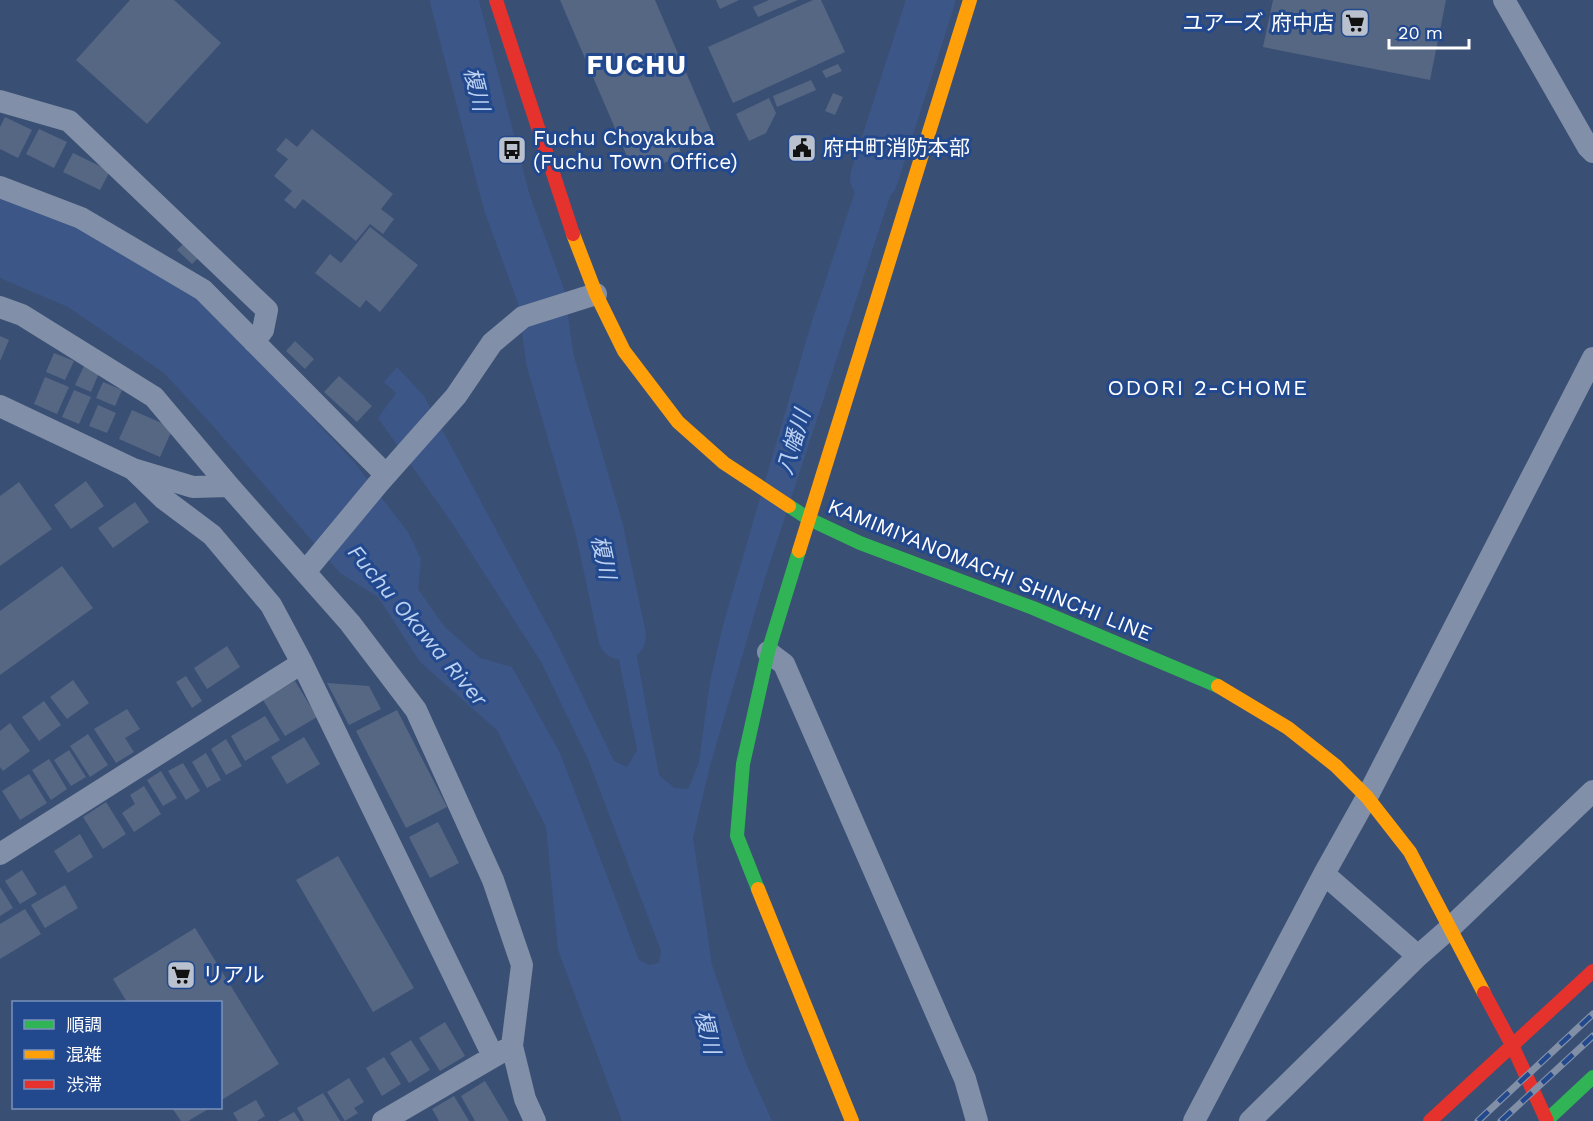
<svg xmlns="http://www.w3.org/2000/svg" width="1593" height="1121" font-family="'Work Sans','Noto Sans JP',sans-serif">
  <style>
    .water { fill: #3c5687 }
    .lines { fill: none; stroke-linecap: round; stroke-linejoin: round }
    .river { stroke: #3c5687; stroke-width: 48 }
    .building { fill: #566784 }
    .street { stroke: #8190a8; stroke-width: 22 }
    .fast { stroke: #30b455; stroke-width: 14 }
    .slow { stroke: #ff9f0a; stroke-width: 14 }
    .jam { stroke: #e5322d; stroke-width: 14 }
    .rail-casing { stroke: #8190a7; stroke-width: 7 }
    .rail { stroke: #22488d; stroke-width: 4.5; stroke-dasharray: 14; stroke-linecap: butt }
    .labels { text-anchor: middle; stroke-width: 6; stroke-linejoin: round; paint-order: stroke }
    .poi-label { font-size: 21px; fill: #fff; stroke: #22488d; text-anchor: start }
    .street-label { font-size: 21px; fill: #fff; stroke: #22488d }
    .water-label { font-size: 22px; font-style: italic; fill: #bcd1f2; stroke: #22488d }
    .neighbourhood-label { font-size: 22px; letter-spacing: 1.5px; fill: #fff; stroke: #22488d }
    .district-label { font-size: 27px; font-weight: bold; letter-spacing: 1.5px; fill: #fff; stroke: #22488d }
  </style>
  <rect width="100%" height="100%" fill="#3a4f74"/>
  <!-- water -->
  <path class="water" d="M882,110L915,120L765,578L710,766L693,838L712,965L746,1063L772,1121H622L558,950L546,827L497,730L420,662L378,597L340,573L214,427L164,373L68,307L0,278V196L101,238L202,299L354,462L408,532L421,559L418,589L444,626L480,658L512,667L560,753L639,960L649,965L659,963L661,951L588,759L541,662L452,523L378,418L396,393L384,382L397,367L424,396L557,643L614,761L627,767L637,750L602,575L620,566L659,775L674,788L688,789L699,762L710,681L723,625L811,324Z"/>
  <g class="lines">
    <!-- river -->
    <path class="river" d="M454,0L507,203L541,296L550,360L599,528L622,636
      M874,178L931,0"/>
  </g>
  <!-- building -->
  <path class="building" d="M130,0H174L221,43L147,124L76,60Z
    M560,0H655L712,133L679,148L682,155L648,170L645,162L632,168Z
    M716,0H739L720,9Z
    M769,0H798L758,17L753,7Z
    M813,0H821L845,52L733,103L708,47Z
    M1273,0H1446L1430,80L1263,47Z
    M838,64L842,71L826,78L822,71Z
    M811,80L816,90L777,107L773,96Z
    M833,93L843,97L835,115L825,111Z
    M769,98L776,113L766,133L749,141L736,114Z
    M5,117L32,130L18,158L0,149V127Z
    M39,129L67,142L54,168L26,154Z
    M312,129L393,194L381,209L394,219L383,234L370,224L356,241L303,199L295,209L284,200L292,191L274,176L288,159L276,150L286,138L297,147Z
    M73,153L110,171L100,190L63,172Z
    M370,227L418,265L380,312L366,300L360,308L315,273L330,254L341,263Z
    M183,244L198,258L192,264L177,250Z
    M0,336L9,340L0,361Z
    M295,341L314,359L305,369L286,351Z
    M54,353L74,361L65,380L46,372Z
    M84,366L99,373L91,392L75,385Z
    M339,376L372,406L357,422L324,392Z
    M45,377L69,387L57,414L34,404Z
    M103,382L122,390L115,406L96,398Z
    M74,390L91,397L79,424L62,417Z
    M98,405L116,413L107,433L89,426Z
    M132,410L173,428L160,457L119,439Z
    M86,481L104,506L71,529L54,505Z
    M19,482L52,529L0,566V496Z
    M135,502L149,522L113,548L98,528Z
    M62,566L93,608L0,675V611Z
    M227,646L240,667L207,689L194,668Z
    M186,676L202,701L192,708L176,682Z
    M73,680L89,703L67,719L50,697Z
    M295,681L317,717L285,736L263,700Z
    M327,683L369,686L381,709L349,725Z
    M44,701L61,725L39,741L22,717Z
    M127,709L140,729L125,738L134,752L116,763L94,729Z
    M397,710L447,807L406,828L356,731Z
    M265,716L280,740L245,761L231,736Z
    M10,723L30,751L3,771L0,767V731Z
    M88,734L108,765L90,777L70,746Z
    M304,737L320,764L287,784L271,757Z
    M226,739L242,766L226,775L211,749Z
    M69,750L86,777L71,786L54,760Z
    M206,753L221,780L207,788L192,762Z
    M49,759L67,789L51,800L32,770Z
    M183,763L200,791L186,800L168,771Z
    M161,771L177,798L163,806L147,780Z
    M29,774L47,803L20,820L2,791Z
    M144,786L161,814L134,832L122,813L135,804L130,795Z
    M106,802L126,834L103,849L83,817Z
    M438,822L459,863L430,878L409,837Z
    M80,834L93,857L68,873L54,851Z
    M338,856L414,988L373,1012L296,880Z
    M22,870L37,894L20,904L5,881Z
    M65,885L78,908L45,928L31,905Z
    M0,887L13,908L0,916Z
    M25,909L41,934L0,959V924Z
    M195,928L279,1064L220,1101V1002H127L113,979Z
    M445,1022L465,1056L440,1071L419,1038Z
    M411,1040L430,1070L409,1083L390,1053Z
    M384,1057L401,1084L382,1096L366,1068Z
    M349,1078L364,1102L354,1108L358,1113L345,1121L327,1092Z
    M485,1081L509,1121H475L461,1096Z
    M323,1093L340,1121H304L297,1108Z
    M454,1096L469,1121H439L432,1109Z
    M256,1100L265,1116L257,1121H238L233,1113Z
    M172,1108H210L188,1121H181Z
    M294,1112L300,1121H278Z"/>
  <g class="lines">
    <!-- street -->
    <path class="street" d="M1504,0L1588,147L1593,152
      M0,101L69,121L267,310L263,330L254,342
      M0,187L81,218L203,290L386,475
      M0,307L22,315L154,397L229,486L350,623L416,710L493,880L522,965L512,1046L525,1099L535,1121
      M0,406L133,469L193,487L229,486
      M133,469L164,499L212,535L271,605L302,663L493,1056
      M305,572L378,484L456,396L492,343L523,317L596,294
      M768,652L784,664L965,1079L977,1121
      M0,854L302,663
      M1324,874L1418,956
      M383,1121L505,1050
      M1194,1121L1324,874L1367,797L1593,358
      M1250,1121L1418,956L1450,928L1593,791"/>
    <!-- fast -->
    <path class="fast" d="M789,506L809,519L860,543L1033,608L1218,686
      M758,889L737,836L743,764L768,652L799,551
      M1546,1121L1593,1077"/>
    <!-- slow -->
    <path class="slow" d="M573,234L596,294L624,351L678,422L724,463L789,506
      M799,551L970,0
      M1218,686L1288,728L1336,766L1367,797L1410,852L1484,993
      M758,889L852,1121"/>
    <!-- jam -->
    <path class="jam" d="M496,0L573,234
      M1484,993L1512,1045L1547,1121
      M1430,1121L1593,971"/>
    <!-- rail casing -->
    <g class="rail-casing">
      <path id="rail" d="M1478,1121L1593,1014
        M1501,1121L1593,1036"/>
    </g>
    <!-- rail -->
    <use href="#rail" class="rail"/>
  </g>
  <!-- icons -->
  <defs>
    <g id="supermarket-square" transform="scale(1.5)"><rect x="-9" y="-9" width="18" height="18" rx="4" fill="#bac1ce" stroke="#22488d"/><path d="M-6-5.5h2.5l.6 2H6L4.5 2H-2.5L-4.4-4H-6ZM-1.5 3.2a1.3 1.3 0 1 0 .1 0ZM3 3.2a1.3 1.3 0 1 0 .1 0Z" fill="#111"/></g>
    <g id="civic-square" transform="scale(1.5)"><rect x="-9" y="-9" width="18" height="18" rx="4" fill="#bac1ce" stroke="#22488d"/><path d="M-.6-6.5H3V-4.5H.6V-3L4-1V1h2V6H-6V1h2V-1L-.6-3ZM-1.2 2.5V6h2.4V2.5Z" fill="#111"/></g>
    <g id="bus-square" transform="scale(1.5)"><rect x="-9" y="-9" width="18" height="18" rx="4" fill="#bac1ce" stroke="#22488d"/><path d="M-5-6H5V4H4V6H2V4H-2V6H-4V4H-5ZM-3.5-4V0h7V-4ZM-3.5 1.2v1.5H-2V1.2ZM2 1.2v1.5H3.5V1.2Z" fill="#111"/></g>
  </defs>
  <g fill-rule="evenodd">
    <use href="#supermarket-square" x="1355" y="23"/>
    <use href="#civic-square" x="802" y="148"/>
    <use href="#bus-square" x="512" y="150"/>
    <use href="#supermarket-square" x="181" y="975"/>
  </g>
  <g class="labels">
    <!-- poi labels -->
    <g class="poi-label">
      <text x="1334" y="30" text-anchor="end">ユアーズ 府中店</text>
      <text x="533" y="145">Fuchu Choyakuba<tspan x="533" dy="24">(Fuchu Town Office)</tspan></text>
      <text x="823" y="155">府中町消防本部</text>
      <text x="202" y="982">リアル</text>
    </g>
    <!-- street labels -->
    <g class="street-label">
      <text transform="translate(990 570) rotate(22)" y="7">KAMIMIYANOMACHI SHINCHI LINE</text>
    </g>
    <!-- water labels -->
    <g class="water-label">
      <text transform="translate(477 89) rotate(76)" y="8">榎川</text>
      <text transform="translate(793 442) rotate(-73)" y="8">八幡川</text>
      <text transform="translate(604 557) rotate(78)" y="8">榎川</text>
      <text transform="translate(418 625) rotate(50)" y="8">Fuchu Okawa River</text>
      <text transform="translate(708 1032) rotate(76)" y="8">榎川</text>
    </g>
    <!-- neighbourhood labels -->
    <g class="neighbourhood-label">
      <text x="1208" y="395">ODORI 2-CHOME</text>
    </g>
    <!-- district labels -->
    <g class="district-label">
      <text x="637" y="74">FUCHU</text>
    </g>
  </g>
  <!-- legend -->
  <rect x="12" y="1001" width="210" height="108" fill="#22488d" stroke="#7a91bb" stroke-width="1.5"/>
  <rect x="24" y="1020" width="30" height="9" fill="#30b455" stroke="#7a91bb" stroke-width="1.5"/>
  <text x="66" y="1031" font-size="18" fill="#ffffff">順調</text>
  <rect x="24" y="1050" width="30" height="9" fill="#ff9f0a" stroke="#7a91bb" stroke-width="1.5"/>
  <text x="66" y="1061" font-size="18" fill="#ffffff">混雑</text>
  <rect x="24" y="1080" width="30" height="9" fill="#e5322d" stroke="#7a91bb" stroke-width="1.5"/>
  <text x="66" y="1091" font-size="18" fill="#ffffff">渋滞</text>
  <!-- scale -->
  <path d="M1389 39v9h80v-9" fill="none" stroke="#ffffff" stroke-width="3"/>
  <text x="1398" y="39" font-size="18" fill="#ffffff" stroke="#22488d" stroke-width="4.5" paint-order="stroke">20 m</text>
</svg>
